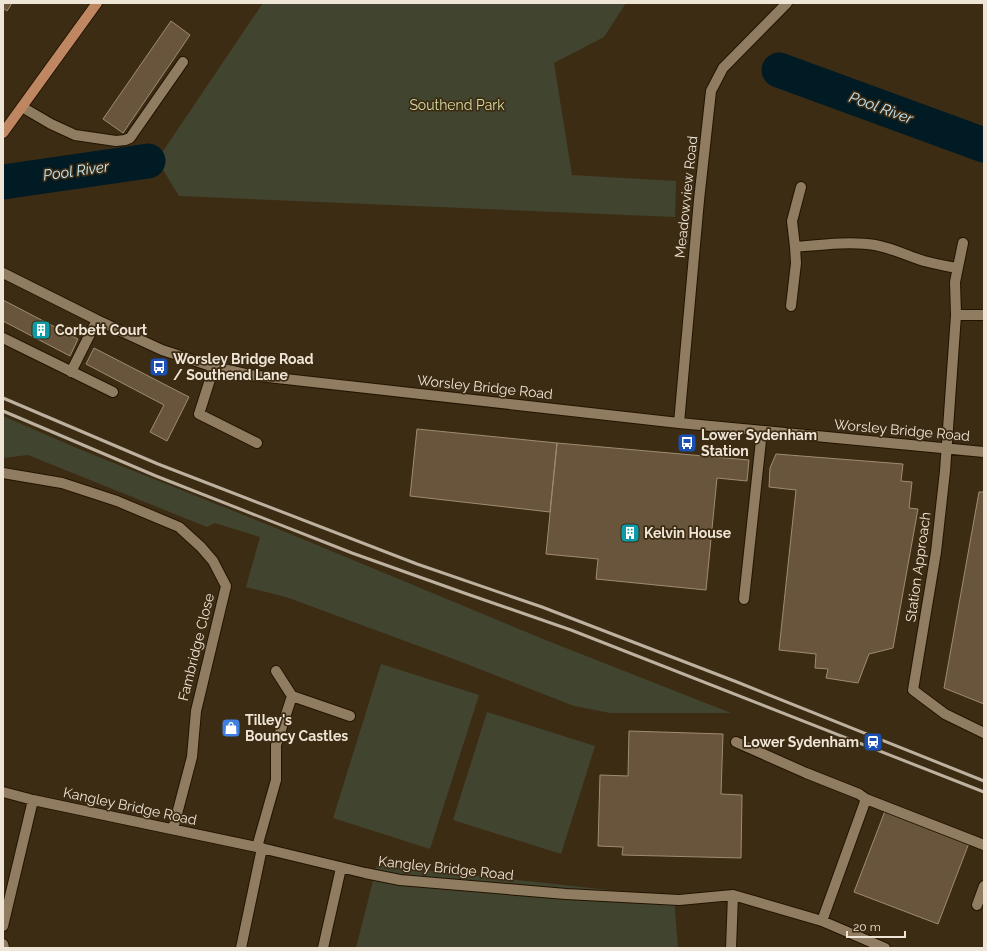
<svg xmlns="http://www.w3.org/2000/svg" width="987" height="951" font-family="Raleway,sans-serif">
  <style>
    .green { fill: #41442f }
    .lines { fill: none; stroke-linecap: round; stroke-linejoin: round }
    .river { stroke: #011b25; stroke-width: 35 }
    .building { fill: #68553b; stroke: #9f8c70 }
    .minor-casing { stroke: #231400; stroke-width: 12 }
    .major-casing { stroke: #231400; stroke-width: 12 }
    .minor { stroke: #8f7c61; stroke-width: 10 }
    .major { stroke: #bf8761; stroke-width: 10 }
    .rail { stroke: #bdb19f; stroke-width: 3 }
    .labels { text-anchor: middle; stroke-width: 3.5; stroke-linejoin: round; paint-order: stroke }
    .park-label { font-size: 14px; fill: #d6dea4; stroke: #3d2c14 }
    .street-label { font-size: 14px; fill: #efe5d6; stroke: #3d2c14 }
    .poi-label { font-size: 14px; font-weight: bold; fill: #efe5d6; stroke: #3d2c14; text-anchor: start }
    .water-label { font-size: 15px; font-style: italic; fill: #c4ebfc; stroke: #3d2c14 }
  </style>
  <rect width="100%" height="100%" fill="#3d2c14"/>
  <!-- green -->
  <path class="green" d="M263,3H626L604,37L554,63L572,175L676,181L675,217L179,196L157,160Z
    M3,416L79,449L276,528L548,641L731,713H610L574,706L459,661L286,597L246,587L260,537L215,523L207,527L28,455L3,458Z
    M381,664L479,695L430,849L333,818Z
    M487,712L595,746L561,854L453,820Z
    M377,865L674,897L678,948H356Z"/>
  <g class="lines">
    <!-- river -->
    <path class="river" d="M779,70L984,145
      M3,182L148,161"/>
  </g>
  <!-- building -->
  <path class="building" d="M3,3H12L7,11L3,8Z
    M171,21L190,35L123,133L103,119Z
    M3,300L78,339L70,356L3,321Z
    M94,348L189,397L167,441L150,432L164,405L86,364Z
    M417,429L557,443L550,512L410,496Z
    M557,443L749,460L747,481L717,478L706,590L596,579L598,559L546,554Z
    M776,454L903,464L901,481L912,482L909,508L918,509L893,648L869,654L858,683L826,678L828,669L815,668L816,654L779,650L796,490L769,487L770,468Z
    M979,492H984V704L944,688Z
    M629,731L723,734L721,794L742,795L741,858L622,855L623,847L598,846L600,775L628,776Z
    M885,811L969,843L938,924L854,892Z"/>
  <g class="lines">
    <!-- minor casing -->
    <g class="minor-casing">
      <path id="minor" d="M22,107L51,124L75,135L116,141L125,140L130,138L183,62
        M801,187L792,221L795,247C818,245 851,241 875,245C892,248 908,256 924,261C935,264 946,266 957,268
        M963,243L955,282L956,315L945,471L936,552L913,690L945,714L984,733
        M3,273L97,320L162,350L214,367L250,375L679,423L984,452
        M791,306L796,263L795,247
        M956,315H984
        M3,338L113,392
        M214,367L199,414L257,443
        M71,372L97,320
        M679,423L699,200L711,91L723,68L787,3
        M3,473L62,483L117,501L179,527L201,547L213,561L226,586L196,711L192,757L173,829
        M744,599L762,431
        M276,671L292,696L350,716
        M736,742L806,773L859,794L866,799L984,845
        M3,792L33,800L257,847L365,873L400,880L566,894L679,900L733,895L822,921L885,948
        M257,847L276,780V745L292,696
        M977,905L984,886
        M822,921L866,799
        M3,926L33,800
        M3,944L4,948
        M241,948L262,848
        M323,948L341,868
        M731,948L733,895"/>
    </g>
    <!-- major casing -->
    <g class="major-casing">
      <path id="major" d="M3,133L97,3"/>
    </g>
    <!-- minor -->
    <use href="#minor" class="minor"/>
    <!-- major -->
    <use href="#major" class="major"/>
    <!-- rail -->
    <path class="rail" d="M3,398L158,464L417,564L542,607L737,682L984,781
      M3,411L156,476L352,553L467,594L571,630L984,792"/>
  </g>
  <!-- icons -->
  <defs>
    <g id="building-square" transform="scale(1)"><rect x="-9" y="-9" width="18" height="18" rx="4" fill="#0f9aa8" stroke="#3d2c14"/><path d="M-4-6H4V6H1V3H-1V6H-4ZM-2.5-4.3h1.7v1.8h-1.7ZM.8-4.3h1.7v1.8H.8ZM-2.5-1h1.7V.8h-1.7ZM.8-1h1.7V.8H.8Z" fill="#fff"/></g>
    <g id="bus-square" transform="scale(1)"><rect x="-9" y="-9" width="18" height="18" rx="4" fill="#1a4fb4" stroke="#3d2c14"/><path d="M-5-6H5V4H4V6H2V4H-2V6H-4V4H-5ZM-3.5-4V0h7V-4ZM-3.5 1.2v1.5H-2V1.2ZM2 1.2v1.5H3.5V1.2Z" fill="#fff"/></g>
    <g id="shop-square" transform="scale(1)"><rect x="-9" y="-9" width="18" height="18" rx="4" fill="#3f7fe0" stroke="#3d2c14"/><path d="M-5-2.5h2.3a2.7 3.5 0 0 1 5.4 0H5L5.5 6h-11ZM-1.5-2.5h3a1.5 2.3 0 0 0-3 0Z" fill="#fff"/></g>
    <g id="station-square" transform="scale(1)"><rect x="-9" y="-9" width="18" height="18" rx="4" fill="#1a4fb4" stroke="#3d2c14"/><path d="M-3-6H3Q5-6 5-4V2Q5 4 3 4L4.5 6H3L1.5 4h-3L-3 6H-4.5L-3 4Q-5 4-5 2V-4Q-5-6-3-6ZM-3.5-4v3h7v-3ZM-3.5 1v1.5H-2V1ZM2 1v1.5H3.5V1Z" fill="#fff"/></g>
  </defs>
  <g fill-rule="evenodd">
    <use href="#building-square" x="41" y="330"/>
    <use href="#bus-square" x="159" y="367"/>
    <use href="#bus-square" x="687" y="443"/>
    <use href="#building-square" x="630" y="533"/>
    <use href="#shop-square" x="231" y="728"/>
    <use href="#station-square" x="873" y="742"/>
  </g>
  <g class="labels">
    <!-- park labels -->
    <g class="park-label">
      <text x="457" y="110">Southend Park</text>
    </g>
    <!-- street labels -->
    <g class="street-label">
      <text transform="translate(686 197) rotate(-84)" y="5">Meadowview Road</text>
      <text transform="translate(485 387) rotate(6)" y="5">Worsley Bridge Road</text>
      <text transform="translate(902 430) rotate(5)" y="5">Worsley Bridge Road</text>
      <text transform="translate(918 567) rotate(-82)" y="5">Station Approach</text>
      <text transform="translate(196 647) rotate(-76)" y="5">Fambridge Close</text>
      <text transform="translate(130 806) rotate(12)" y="5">Kangley Bridge Road</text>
      <text transform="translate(446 868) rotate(6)" y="5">Kangley Bridge Road</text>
    </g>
    <!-- poi labels -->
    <g class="poi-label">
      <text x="55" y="335">Corbett Court</text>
      <text x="173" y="364">Worsley Bridge Road<tspan x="173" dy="16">/ Southend Lane</tspan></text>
      <text x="701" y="440">Lower Sydenham<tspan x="701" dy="16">Station</tspan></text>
      <text x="644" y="538">Kelvin House</text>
      <text x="245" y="725">Tilley's<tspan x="245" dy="16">Bouncy Castles</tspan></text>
      <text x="859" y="747" text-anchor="end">Lower Sydenham</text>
    </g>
    <!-- water labels -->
    <g class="water-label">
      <text transform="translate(881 108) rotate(20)" y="5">Pool River</text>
      <text transform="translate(76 171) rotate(-8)" y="5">Pool River</text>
    </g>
  </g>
  <!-- border -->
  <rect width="987" height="951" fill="none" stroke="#efe5d6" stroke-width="8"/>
  <!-- scale -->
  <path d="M847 931v6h58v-6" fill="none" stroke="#efe5d6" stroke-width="2"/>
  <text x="853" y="931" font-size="12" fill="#efe5d6" stroke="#3d2c14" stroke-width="3" paint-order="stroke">20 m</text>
</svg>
